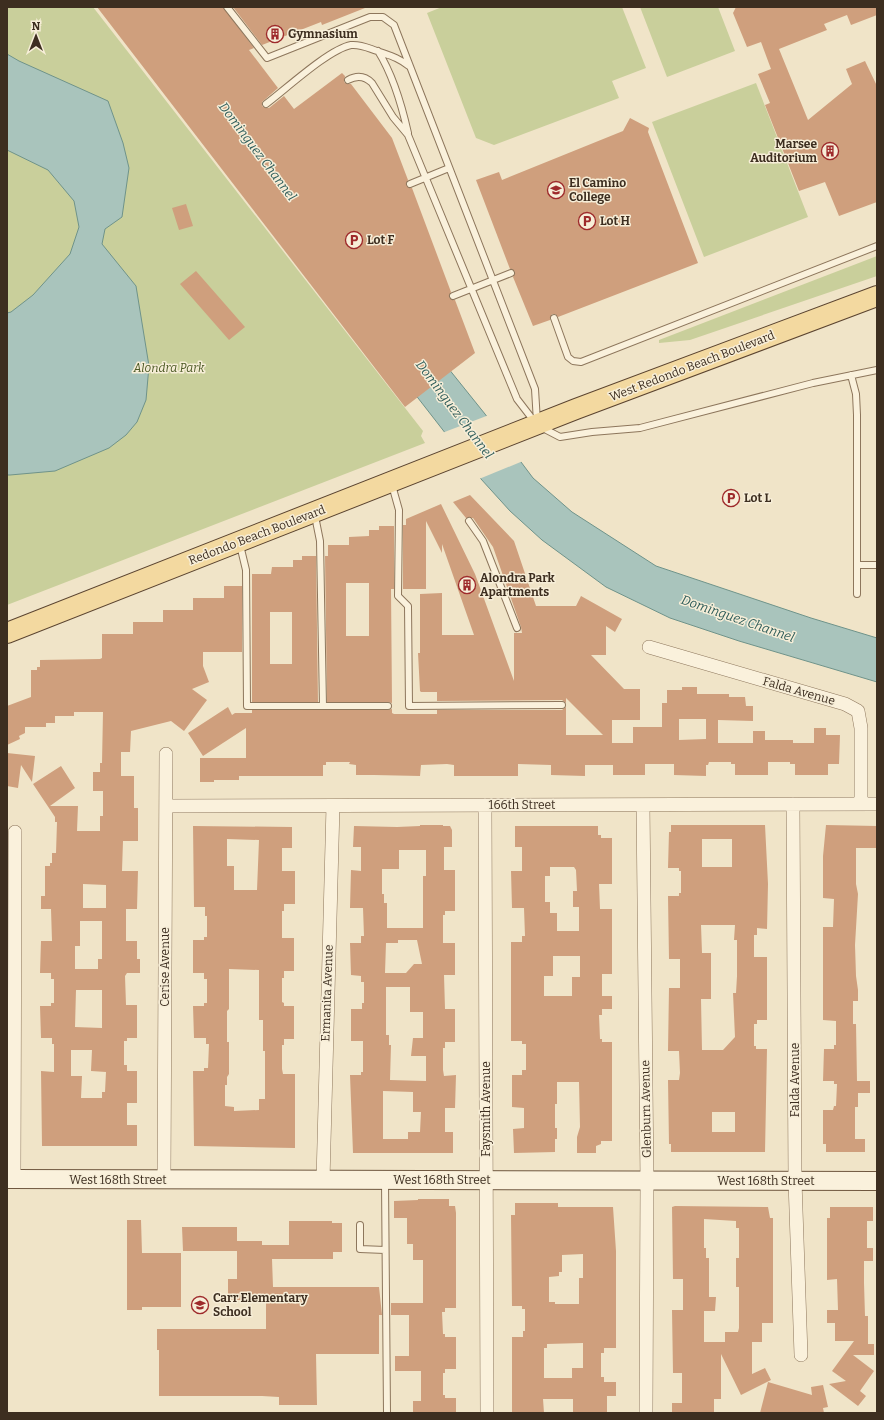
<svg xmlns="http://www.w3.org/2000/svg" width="884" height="1420" font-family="Bitter,serif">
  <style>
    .green { fill: #c9cf9b }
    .water { fill: #a9c4bc; stroke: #6f938a }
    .pier { fill: #f0e4c8 }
    .building { fill: #cf9f7d; fill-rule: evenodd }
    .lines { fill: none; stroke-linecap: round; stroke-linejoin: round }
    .lane-casing { stroke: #8d765c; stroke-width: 8 }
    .street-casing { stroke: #8d765c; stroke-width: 14 }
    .secondary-casing { stroke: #6f573f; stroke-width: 20 }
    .primary-casing { stroke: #5b4430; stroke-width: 22 }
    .lane { stroke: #faf1dc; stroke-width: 6 }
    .street { stroke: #faf1dc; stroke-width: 13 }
    .secondary { stroke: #faf1dc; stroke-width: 18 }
    .primary { stroke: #f3d9a0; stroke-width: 20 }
    .labels { text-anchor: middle; stroke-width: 3; stroke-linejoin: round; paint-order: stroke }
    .poi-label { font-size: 12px; font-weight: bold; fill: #3d2e20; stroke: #f7eed8; text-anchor: start }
    .street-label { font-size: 12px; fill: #3d2e20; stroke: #f7eed8 }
    .park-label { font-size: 12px; font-style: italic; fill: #4d5a26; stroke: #f7eed8 }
    .water-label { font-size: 13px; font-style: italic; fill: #2f5d5a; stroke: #f7eed8 }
  </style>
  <rect width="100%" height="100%" fill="#f0e4c8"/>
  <!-- green -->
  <path class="green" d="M7,7H93L423,431L421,436L425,443L7,605Z
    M442,7H622L646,68L612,81L619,98L494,145L476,138L427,13Z
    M640,7H718L735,51L667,77Z
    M756,83L808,217L704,257L652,122Z
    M877,256V276L690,340L659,343V340Z"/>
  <!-- water -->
  <path class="water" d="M7,54L19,61L108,101L123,143L129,168L122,217L105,229L102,244L136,286L149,366L146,400L137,422L126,435L109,448L55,471L10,475H7V313L11,312L33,295L70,254L79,227L74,201L48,170L7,150Z
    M444,363L485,414L533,478L572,512L656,566L811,618L877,638V682L739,641L670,618L606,587L542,540L510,511L481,479L404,380Z"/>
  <!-- pier -->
  <path class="pier" d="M489,415L523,461L479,479L442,433Z"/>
  <!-- building -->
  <path class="building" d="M97,7H223L254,48L249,50L278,88L262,102V106L265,108H269L284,96L294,109L342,73L345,76L344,82L347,84H351L392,138L408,180L406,185L412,188L451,292L449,297L455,300L475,353L405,407Z
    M233,7H365V8L322,25L321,22L262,45Z
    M736,7H877V15L851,25L847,15L824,24L827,30L779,49L808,120L852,84L846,69L865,61L877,86V202L839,216L825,182L799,191L765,105L770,103L758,74L771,69L761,42L747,47L733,13Z
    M630,118L649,128L648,132L698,263L558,317L555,314H552L550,320L533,326L513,277L515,272L510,269L476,180L499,172L502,180L623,131Z
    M186,204L193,226L179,230L172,208Z
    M196,271L245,327L229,340L180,284Z
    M470,495L514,541L536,606H576L581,596L622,619L615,632L606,626V655H591L624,689H640V720H612V743H633V727H662V703H667V690H682V687H697V694H729V697H745L746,706H753V721L718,720V743H753V731H765V740H793V743H814V728H826V735H840L839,764H828V775H795V764H790V762H768V775H735V764H731V762H709L708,765H706V776L674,775V764H645V775H613V765H585V776L551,775V765L518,764V776H454V765L447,764L421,765L420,776L374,775H356V765L349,764L350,762H326V765H323V776H239V780H214V782H200V758H246V728L203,756L188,733L228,707L232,715L235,713H252V710H388L392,709V713L394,714H437V710H562L566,707V735H603L566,698V703L562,700L437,701V692H421L420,691L418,653H420V594L442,593V635H474L442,544V553L426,521V589H403V525H406V519L441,504L475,574L514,681V633H522L521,627L493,547L473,518H466L453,502ZM679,719H706V739L679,740Z
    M379,526H394V589H391L392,703L388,702H327L325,556H328V545H349V537L369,536V530H379ZM346,583H369V636H346Z
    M302,556H316L318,702H252V574H271L272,567H293V560H302ZM270,612H292V664H270Z
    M224,586H242V652H203V666L209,682L192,689L207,700L184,731L171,721L131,731L130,752H121V776H134V808H138V841H123L122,871H138L137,909H126V941H137V959H140V973H127L125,976L126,1005H137V1038H127V1041H124V1065H127V1071H137V1103H127V1125H137V1146H42L41,1071L54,1072V1044H52V1038H41L40,1006H51V1003H54V979H51V973H40L41,941H52L51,909H41V896H45V866H50V863H52V853H56L57,822H55V817L33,784L61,766L75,788L50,806H78L77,831H100V816H103V791H93V772H100V763H102L103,712H74V716H55V723H46V727H25V733L19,736L20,739L7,745V706L31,697V670H37V667H40V660L100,659L102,658V634H133V622H163V610H193V598H224ZM83,884L106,885V908H83ZM80,921H102V959H98V969H75V946H80ZM76,990H102V1028L75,1027ZM71,1050H92L91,1071L106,1072L105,1092H102V1098H81L82,1076H71Z
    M7,753L35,756L32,782L21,765L18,788L7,786Z
    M420,825H443V826H450L452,830V847H444V870H455V911H445V915H443V943H455V975H444L445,1009H455V1042H445V1048H443V1070L444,1076L456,1075L455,1108H445V1132H453V1153H353L350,1075H361V1072H363V1041H351V1009H362V1003H364V982H361V976L351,975L350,943H361V936H364L363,908H350L351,870L361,871V847H353L354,826L397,827L420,826ZM399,850H426V876H423V928H387V903H384V894H382V869H399ZM398,940H417L422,964H414L406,973H385L386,943H398ZM386,987H410V1012H423V1038H413L411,1056H426V1081L390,1080L391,1045H389V1035H386ZM383,1091L413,1092V1112H421L420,1132H408V1139H383Z
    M671,825H765L768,884L767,929L757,928V935H754V957H767V1020H757V1024H754V1046H756V1049H767L765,1152H671V1144H669L668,1080H679L680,1073L679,1051H668L669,988H680V959H669L668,896H679V893H681V871H679V868H668L669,832H671ZM702,839H732V867H702ZM701,925H735L734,940H737V976L736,993H733L735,1037L723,1050H702L701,999H711V953H702ZM712,1112H735V1132H712Z
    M826,825L877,826V848H856V884L858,894L855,945L856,976L858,990V1001H853V1024H856L857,1081H870V1093H858V1107H855V1139H865V1152H826V1144H823V1110H833L834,1106H836L837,1084H834V1081H823L824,1049H834V1045H836V1021L823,1020V927H833L834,899L823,898V856Z
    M193,826L292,827V848H282V871H295V904H284V911H282V938H294V971H284V978H282V1002L284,1003V1006H294V1039H284V1045H282V1069L283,1074H295V1148L194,1146L193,1071H204V1068H208L209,1044H206V1038H194L193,1006H204V1003H207V979H204V973H193V940H204V937H207V916H205V907H194ZM227,839L259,840L257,890H234V866H227ZM229,969L259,970V1020H263V1051H265V1099H259V1110L234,1111V1107L225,1106V1085H227V1077L229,1074V1042H227V1011L229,1009Z
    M515,826H598V835H601V838H612V884H599L600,909H612V974H602V996H612V1009H602V1015H599L600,1039H602V1042H612V1141H601V1144L596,1146V1153H577V1137L580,1127L579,1082H557V1104H555V1128H557V1139H555V1152L514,1153L513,1129L524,1128V1108L512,1107V1075H522V1070H526V1044H522V1041H511V942H522V936H525L524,908H512L511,871H522V847H515ZM550,867H574L576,870L577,891H573V907H579V931H557V913H550V902H545V876H550ZM553,956H580V977H572V996H544V976H553Z
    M418,1199H449V1206H455L456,1213V1308H445V1312H442L443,1334H445V1337H456V1369H445V1373H443V1395H445V1398H456V1412H413V1401H421V1371H395V1356H409V1315H391V1303H423V1260H413V1244H407V1218H394V1201L418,1200Z
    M515,1203H558V1207H613L616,1251V1348H604V1353H601V1377H604V1382H616V1396H607V1413L573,1412V1399H543L544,1413H512V1337H523V1331H525V1309H522V1306H512L511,1215H515ZM583,1254V1278H579V1304H555V1302H549V1277L559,1276V1272H562V1255ZM583,1343V1368H572V1378H544V1348H547V1344Z
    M675,1206L768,1207L770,1218H773V1323H762V1342H752V1374L765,1368L771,1380L741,1395L721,1354V1399H714V1413H672V1403H682V1373H673L672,1310H683V1279H673L672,1207ZM704,1219L736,1221V1228H739V1258H736V1287H739V1328L738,1332H725V1342H704V1311H715L716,1297H709V1258H706V1248H704Z
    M830,1207H873V1221H867V1248H873V1261H864V1283L865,1316H868V1344H874V1355H853L874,1371L860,1391L866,1396L858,1406L829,1384L846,1381L832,1371L854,1341H835V1323H827V1310H838L837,1279L827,1280V1218H830Z
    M127,1220H141L142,1253H181V1307H142V1310H127Z
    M289,1221H332V1223H342V1252H333V1259H272L273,1287H379L382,1315H379V1354H316L317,1405H279V1397L262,1396H159V1350H157V1329H266V1300H228V1279H237V1241H262V1245H289Z
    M182,1227H237V1251H183Z
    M768,1382L812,1395L811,1387L823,1385L828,1407L823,1408L824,1413H760Z"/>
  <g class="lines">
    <!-- lane casing -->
    <g class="lane-casing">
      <path id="lane" d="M227,7L267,58L370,17H383L394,25L535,389L537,422
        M378,51C393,75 402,106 408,133
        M348,80C357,75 365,76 372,83L393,117L408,135L517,399L537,425L560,437L592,432L640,428L813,383L877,370
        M266,104C285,90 329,49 351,45C361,44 368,48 377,51C391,56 397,57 409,66
        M410,184L449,168
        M453,296L511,273
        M554,318L568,357L573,361L581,362L877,246
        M851,375L856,394L857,415V594
        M392,485L399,510L398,596L408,606L409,706L562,705
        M315,516L320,541L323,706
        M469,521L483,541L517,628
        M240,545L246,570L247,706H388
        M857,565H877
        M385,1182L387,1413
        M360,1225V1249L385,1250"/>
    </g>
    <!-- street casing -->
    <g class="street-casing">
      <path id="street" d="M649,647L845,704L858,711L861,728V804
        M793,804L795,1181L801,1355
        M485,805L487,1413
        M643,805L647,1181L646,1413
        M166,806L877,804
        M14,1179L15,832
        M164,1180L166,754
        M323,1180L333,806"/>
    </g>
    <!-- secondary casing -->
    <g class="secondary-casing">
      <path id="secondary" d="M7,1179L877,1181"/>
    </g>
    <!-- primary casing -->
    <g class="primary-casing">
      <path id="primary" d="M7,633L576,409L877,296"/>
    </g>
    <!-- lane -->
    <use href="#lane" class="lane"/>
    <!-- street -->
    <use href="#street" class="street"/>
    <!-- secondary -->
    <use href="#secondary" class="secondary"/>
    <!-- primary -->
    <use href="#primary" class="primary"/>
  </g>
  <!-- icons -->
  <defs>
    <g id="building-ring" transform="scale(0.9)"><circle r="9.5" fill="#f7eed8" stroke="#9e2a2b" stroke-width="1.5"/><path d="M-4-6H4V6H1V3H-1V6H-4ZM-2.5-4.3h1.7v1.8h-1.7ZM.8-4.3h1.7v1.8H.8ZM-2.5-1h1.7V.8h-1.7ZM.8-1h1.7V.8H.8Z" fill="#9e2a2b"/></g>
    <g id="university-ring" transform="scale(0.9)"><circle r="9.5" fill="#f7eed8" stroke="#9e2a2b" stroke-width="1.5"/><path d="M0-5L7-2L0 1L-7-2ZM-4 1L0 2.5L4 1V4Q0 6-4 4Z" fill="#9e2a2b"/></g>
    <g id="parking-ring" transform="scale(0.9)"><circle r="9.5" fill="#f7eed8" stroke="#9e2a2b" stroke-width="1.5"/><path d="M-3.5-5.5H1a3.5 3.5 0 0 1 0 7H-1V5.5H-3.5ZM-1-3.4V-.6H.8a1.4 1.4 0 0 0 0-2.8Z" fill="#9e2a2b"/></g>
    <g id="school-ring" transform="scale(0.9)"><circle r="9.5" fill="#f7eed8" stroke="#9e2a2b" stroke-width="1.5"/><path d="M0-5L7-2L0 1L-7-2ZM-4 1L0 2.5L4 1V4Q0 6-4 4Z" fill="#9e2a2b"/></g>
  </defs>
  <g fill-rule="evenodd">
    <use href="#building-ring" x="275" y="34"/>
    <use href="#building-ring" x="830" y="151"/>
    <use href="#university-ring" x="556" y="190"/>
    <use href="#parking-ring" x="587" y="221"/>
    <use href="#parking-ring" x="354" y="240"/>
    <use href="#parking-ring" x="731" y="498"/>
    <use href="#building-ring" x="467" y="585"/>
    <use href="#school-ring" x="200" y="1305"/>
  </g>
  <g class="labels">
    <!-- poi labels -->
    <g class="poi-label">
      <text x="288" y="38">Gymnasium</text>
      <text x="817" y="148" text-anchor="end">Marsee<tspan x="817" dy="14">Auditorium</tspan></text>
      <text x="569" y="187">El Camino<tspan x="569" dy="14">College</tspan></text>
      <text x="600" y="225">Lot H</text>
      <text x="367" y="244">Lot F</text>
      <text x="744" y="502">Lot L</text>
      <text x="480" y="582">Alondra Park<tspan x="480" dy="14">Apartments</tspan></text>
      <text x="213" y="1302">Carr Elementary<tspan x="213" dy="14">School</tspan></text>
    </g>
    <!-- street labels -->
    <g class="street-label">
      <text transform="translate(692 366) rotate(-21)" y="4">West Redondo Beach Boulevard</text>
      <text transform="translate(257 535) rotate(-21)" y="4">Redondo Beach Boulevard</text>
      <text transform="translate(799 691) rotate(16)" y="4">Falda Avenue</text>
      <text x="522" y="809">166th Street</text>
      <text transform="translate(165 967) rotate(-90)" y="4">Cerise Avenue</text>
      <text transform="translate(327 993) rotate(-88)" y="4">Ermanita Avenue</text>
      <text transform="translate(795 1080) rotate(-90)" y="4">Falda Avenue</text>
      <text transform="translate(486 1109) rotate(-90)" y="4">Faysmith Avenue</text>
      <text transform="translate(646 1109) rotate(-91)" y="4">Glenburn Avenue</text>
      <text x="118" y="1184">West 168th Street</text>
      <text x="442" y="1184">West 168th Street</text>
      <text x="766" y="1185">West 168th Street</text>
    </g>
    <!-- park labels -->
    <g class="park-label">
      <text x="169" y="372">Alondra Park</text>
    </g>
    <!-- water labels -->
    <g class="water-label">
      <text transform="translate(258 151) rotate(53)" y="5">Dominguez Channel</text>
      <text transform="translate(455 409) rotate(53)" y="5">Dominguez Channel</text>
      <text transform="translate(738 618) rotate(19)" y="5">Dominguez Channel</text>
    </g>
  </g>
  <!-- border -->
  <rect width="884" height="1420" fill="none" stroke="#3d2e20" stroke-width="16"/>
  <!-- north arrow -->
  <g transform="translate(36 36)" stroke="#f7eed8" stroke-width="3" paint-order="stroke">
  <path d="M0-3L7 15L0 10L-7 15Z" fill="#3d2e20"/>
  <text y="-6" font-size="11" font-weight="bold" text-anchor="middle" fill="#3d2e20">N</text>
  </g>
</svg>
